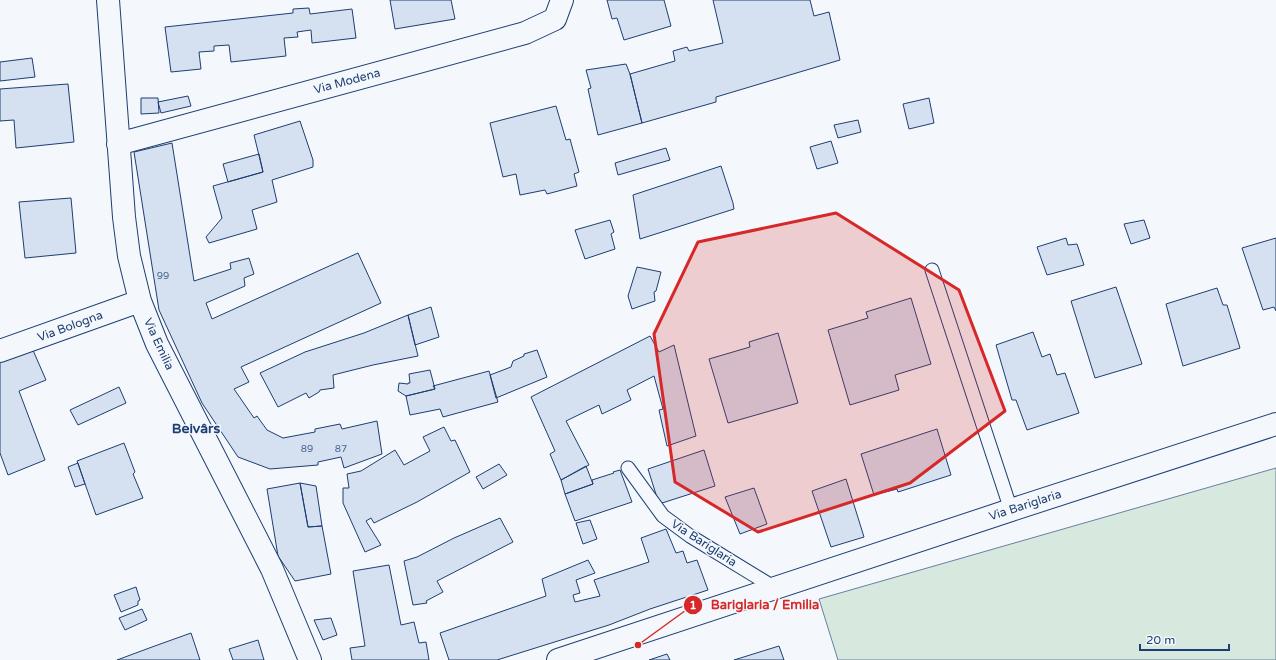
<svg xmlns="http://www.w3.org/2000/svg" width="1276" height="660" font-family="'Varela Round',sans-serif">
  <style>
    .green { fill: #d7e8df; stroke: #687fa3 }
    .building { fill: #d5e0f0; stroke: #1d3f73 }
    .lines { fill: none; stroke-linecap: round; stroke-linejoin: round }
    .service-casing { stroke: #1d3f73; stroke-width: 15 }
    .minor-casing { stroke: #1d3f73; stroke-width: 24 }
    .tertiary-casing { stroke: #1d3f73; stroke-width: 24 }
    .service { stroke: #f4f7fb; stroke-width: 13 }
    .minor { stroke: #f4f7fb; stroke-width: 22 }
    .tertiary { stroke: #f4f7fb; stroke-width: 22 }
    .marked { fill: #d62828; fill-opacity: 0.2; stroke: #d62828; stroke-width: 3; stroke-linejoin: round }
    .labels { text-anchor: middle; stroke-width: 3; stroke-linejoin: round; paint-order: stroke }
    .number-label { font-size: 10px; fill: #4b6792 }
    .street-label { font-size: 12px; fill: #1d3f73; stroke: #f4f7fb }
    .quarter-label { font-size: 14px; font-weight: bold; fill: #1d3f73; stroke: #f4f7fb }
    .leader { fill: none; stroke: #d62828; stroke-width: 1.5 }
    .callout-dot { fill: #d62828; stroke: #f4f7fb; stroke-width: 1.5 }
    .mark-label { font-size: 12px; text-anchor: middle; font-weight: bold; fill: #fff }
    .callout-label { font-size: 13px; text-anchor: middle; font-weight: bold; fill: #d62828; stroke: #f4f7fb; stroke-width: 3; stroke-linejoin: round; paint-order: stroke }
  </style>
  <rect width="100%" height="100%" fill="#f4f7fb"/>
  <!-- green -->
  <path class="green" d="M1276,468V660H838L819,599Z"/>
  <!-- building -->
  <path class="building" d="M390,0H451L455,19L395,29Z
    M607,0H664L671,26L624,40L617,18L612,19Z
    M713,0H810L814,16L829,12L840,60L716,97V102L642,123L630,74L675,61L673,51L687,47L689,51L723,43Z
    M309,8L310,14L352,9L356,38L312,43L311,30L297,32L298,37L284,38L286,56L231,62L229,45L214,46V51L199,52L201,69L171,72L165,27L293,13V9Z
    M32,58L35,77L0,81V62Z
    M626,64L630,74L642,123L598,135L588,89L591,88L586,70Z
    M68,84L74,142L16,148L14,120L0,121V89Z
    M188,96L191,106L161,113L158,102Z
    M141,98H158L159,113L141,114Z
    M929,98L934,123L909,129L903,104Z
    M556,106L566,140L570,139L579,172L574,174L577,186L547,194L545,190L520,195L516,174L503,177L490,123Z
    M858,120L861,132L838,138L834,125Z
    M300,121L313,160V167L272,180L277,202L252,210L257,229L209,243L206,237L222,218L213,186L263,172L254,135Z
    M831,141L838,163L817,169L810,147Z
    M172,143L194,281L231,269L230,263L249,258L254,274L244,278L245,286L206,303L212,319L358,253L381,303L241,367L249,382L234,389L254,418L257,416L267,430L283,438L315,432V429L340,424L342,429L377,421L382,454L344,468L341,457L318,462V465L270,469L238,457L202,403L159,310L134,152Z
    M666,148L670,160L618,175L615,163Z
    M259,154L263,172L228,182L223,164Z
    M721,166L733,203L734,209L640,239L633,195Z
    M71,198L76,253L25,258L19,202Z
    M610,220L614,232L611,234L615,249L585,259L575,230Z
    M1144,220L1150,238L1131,244L1124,224Z
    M1066,238L1068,245L1077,244L1084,265L1047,275L1037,247Z
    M1276,238V311L1274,307L1263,310L1242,248Z
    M637,267L661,272L656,291L654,292L655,301L632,309L628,296Z
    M1116,287L1142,364L1095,378L1071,301Z
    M1217,288L1223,305H1227L1240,348L1183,366L1166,304Z
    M911,298L931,364L895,375L899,390L850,405L828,330L868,318L866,312Z
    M431,307L439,337L415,345L408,315Z
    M408,315L418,356L373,365L333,375L334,388L320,390L319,392L309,398L306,393L278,407L260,373L305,352L364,333Z
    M1033,332L1042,357L1050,354L1057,375L1065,373L1079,413L1027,430L1016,400H1012L996,345Z
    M778,333L798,403L728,423L709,359L750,347L749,342Z
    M650,336L659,352L674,345L696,436L667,446L659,410L663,409L654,376L627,390L631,400L602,414L599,405L566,421L589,465L561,480L550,454L555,451L531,397Z
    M32,348L46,380L19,391L45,460L8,475L0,453V360Z
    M537,350L547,377L496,398L490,375L511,367L513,361L524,356V354Z
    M430,370L435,389L406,396L398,391L399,383L408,384V383H410L409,374Z
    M489,371L498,402L443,417L440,409L410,415L406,396L435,389L433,386Z
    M119,387L126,403L78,425L70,410Z
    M444,427L451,441L455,440L470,472L417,502L374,523L371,518L366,521L381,545L365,552L343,503V488H349L347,474L361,471L395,450L404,465L430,451L423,437Z
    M937,429L951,475L898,492L897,489L874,495L861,454Z
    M124,443L135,472L133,474L143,498L96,515L77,461Z
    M704,450L715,486L659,504L648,469Z
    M78,463L85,484L75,487L68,467Z
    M499,464L507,475L483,489L476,477Z
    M586,466L593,484L565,494L561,480Z
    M620,470L632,502L575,521L565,494L593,484L592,480L614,473L613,472Z
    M846,479L864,537L831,547L812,491Z
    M300,483L308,527L322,526L331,574L295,581L278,556L267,489Z
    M300,483L316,486L322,526L308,527Z
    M754,488L767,524L740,534L725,497Z
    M500,518L513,542L437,581L443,592L426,601L427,603L413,605L404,561L417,557L454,538Z
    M590,520L597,539L583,544L576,523Z
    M666,529L676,553L683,551L687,563L697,560L708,590L650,609L609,625L497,660H449L440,633L546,596L542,579L588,560L595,573L576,580L580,593L573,595L575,602L600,596L594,580L649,562L641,538Z
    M389,565L401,625L414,622L419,643L426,642L429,660H352L350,648L365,646L353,571Z
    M136,587L140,600L138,601V605L121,612L114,595Z
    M142,609L147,620L125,630L119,618Z
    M331,618L337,635L323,640L314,620Z
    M191,633L200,660H117L152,647Z
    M258,640L264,660H233L229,649Z
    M779,646L784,660H734Z
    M667,654L670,660H649Z"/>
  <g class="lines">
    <!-- service casing -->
    <g class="service-casing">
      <path id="service" d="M932,270L1011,510
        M628,468L663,516L690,536L775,588"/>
    </g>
    <!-- minor casing -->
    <g class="minor-casing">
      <path id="minor" d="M108,0L124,217L129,256L140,301L157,344L272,569L310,660
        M118,144L525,33L555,19L562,0
        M0,351L140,301"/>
    </g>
    <!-- tertiary casing -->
    <g class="tertiary-casing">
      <path id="tertiary" d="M558,660L1011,510L1276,424"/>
    </g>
    <!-- service -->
    <use href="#service" class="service"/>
    <!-- minor -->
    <use href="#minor" class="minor"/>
    <!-- tertiary -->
    <use href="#tertiary" class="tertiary"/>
  </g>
  <!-- marked area -->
  <path class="marked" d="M836,213L959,290L1005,411L910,483L758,532L675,482L654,334L698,242Z"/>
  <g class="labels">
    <!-- number labels -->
    <g class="number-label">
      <text x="163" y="279">99</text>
      <text x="307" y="452">89</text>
      <text x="341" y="452">87</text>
    </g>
    <!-- street labels -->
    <g class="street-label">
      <text transform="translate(347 81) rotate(-15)" y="4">Via Modena</text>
      <text transform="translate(70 326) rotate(-20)" y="4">Via Bologna</text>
      <text transform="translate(159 344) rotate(65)" y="4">Via Emilia</text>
      <text transform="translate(1025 505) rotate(-18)" y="4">Via Bariglaria</text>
      <text transform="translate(704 543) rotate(33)" y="4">Via Bariglaria</text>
    </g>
    <!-- quarter labels -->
    <g class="quarter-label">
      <text x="196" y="433">Beivârs</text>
    </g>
  </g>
  <!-- callouts -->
  <path class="leader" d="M638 645L693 605"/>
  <g class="callout-dot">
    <circle cx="638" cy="645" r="4"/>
    <circle cx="693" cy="605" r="10"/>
  </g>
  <g class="mark-label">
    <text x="693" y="609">1</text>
  </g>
  <g class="callout-label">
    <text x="765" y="609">Bariglaria / Emilia</text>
  </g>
  <!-- scale -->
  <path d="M1140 644v6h89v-6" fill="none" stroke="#1d3f73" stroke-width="2"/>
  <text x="1146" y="644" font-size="12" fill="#1d3f73" stroke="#f4f7fb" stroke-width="3" paint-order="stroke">20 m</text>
</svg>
